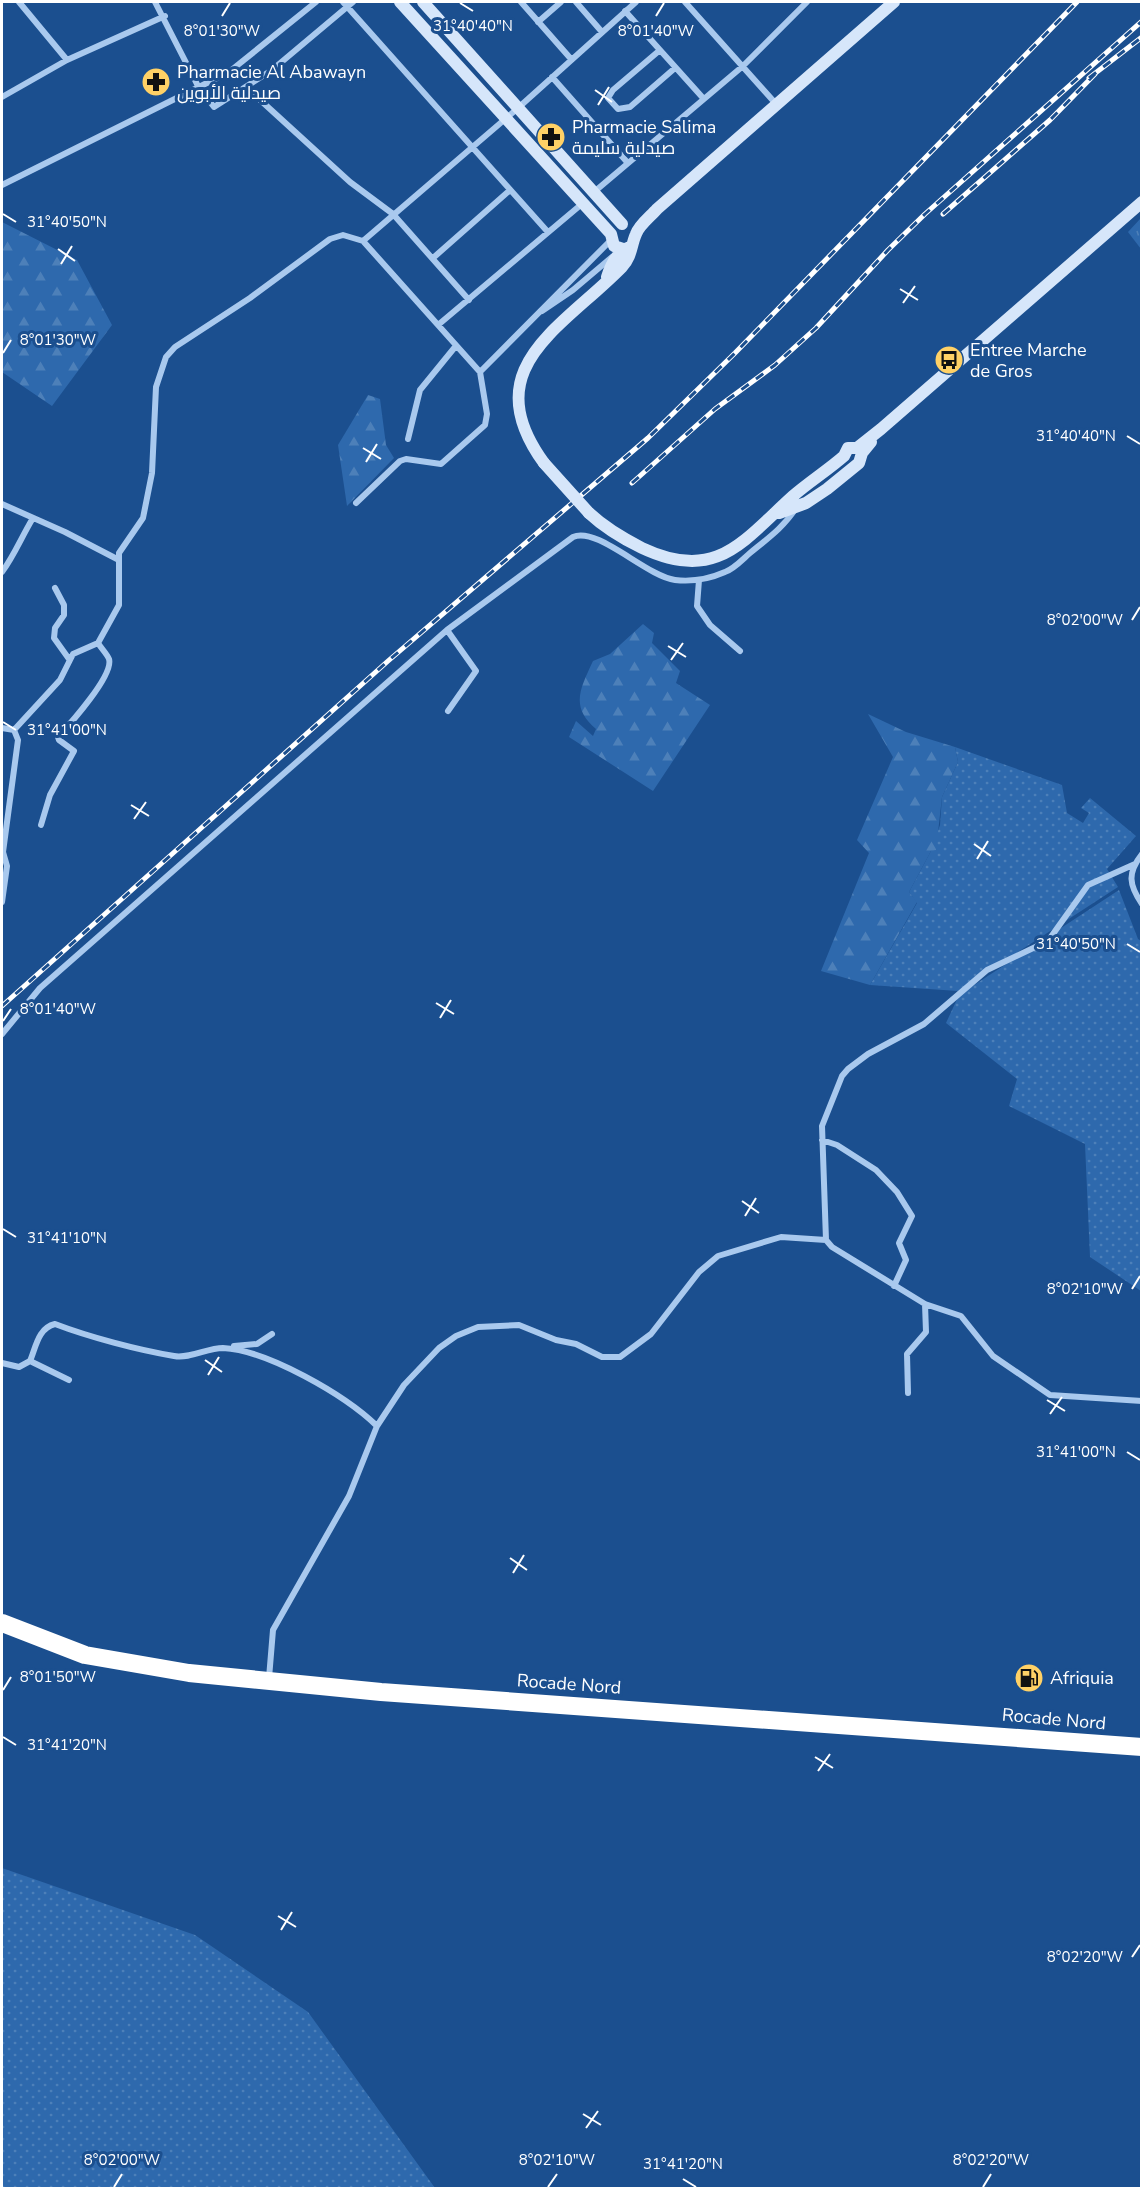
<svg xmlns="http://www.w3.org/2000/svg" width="1143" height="2190" font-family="'Nunito Sans',Cairo,sans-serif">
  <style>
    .grass { fill: url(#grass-dots) }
    .forest { fill: url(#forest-firs) }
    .park { fill: url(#park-tufts) }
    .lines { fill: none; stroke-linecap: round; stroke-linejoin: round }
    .street { stroke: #a9c9ee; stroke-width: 6 }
    .secondary { stroke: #d6e6fa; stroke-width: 12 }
    .highway { stroke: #fff; stroke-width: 18 }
    .rail-casing { stroke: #fff; stroke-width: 5 }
    .rail { stroke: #1b4f8f; stroke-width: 3; stroke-dasharray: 9; stroke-linecap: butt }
    .secondary-bridge { stroke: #d6e6fa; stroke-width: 12 }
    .ticks { fill: none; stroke: #fff; stroke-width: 2 }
    .labels { text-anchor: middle; stroke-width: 6; stroke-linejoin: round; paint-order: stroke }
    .poi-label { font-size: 18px; fill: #fff; stroke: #1b4f8f; text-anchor: start }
    .street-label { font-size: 18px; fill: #fff; stroke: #1b4f8f }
    .ticks-label { font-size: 15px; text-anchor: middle; fill: #fff; stroke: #1b4f8f; stroke-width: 6; stroke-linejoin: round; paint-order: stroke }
  </style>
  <defs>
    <pattern id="grass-dots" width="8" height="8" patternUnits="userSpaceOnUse" patternTransform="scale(1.5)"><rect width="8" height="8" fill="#2e69ad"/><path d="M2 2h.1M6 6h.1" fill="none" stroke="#4d80b9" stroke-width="1.8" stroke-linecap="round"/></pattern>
    <pattern id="forest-firs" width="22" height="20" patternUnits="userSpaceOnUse" patternTransform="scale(1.5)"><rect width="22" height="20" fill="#2e69ad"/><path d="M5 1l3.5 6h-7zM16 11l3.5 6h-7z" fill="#4d80b9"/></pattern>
    <pattern id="park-tufts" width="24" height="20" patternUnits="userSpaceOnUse" patternTransform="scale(1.5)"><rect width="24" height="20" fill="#2e69ad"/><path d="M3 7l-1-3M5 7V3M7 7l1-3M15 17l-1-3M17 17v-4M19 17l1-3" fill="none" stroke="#4d80b9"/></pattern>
  </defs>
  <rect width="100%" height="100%" fill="#1b4f8f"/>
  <!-- grass -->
  <path class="grass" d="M955,747L1062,785L1067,813L1083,823L1089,813L1081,808L1090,798L1136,836L1107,869L1118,887L958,991L870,985L917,903L909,892L931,851L940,825L942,797L958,762Z
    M1119,890L1138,939L1141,941V1291L1090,1257L1085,1144L1009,1106L1017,1079L946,1023L959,995Z
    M2,1868L195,1935L308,2012L435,2188H2Z"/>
  <!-- forest -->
  <path class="forest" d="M2,222L77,260L112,325L52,406L2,372Z
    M368,395L380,399L386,445L394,458L347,506L338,445Z
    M643,624L654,633L652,643L680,671L676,683L710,705L653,791L569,737L576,721L593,736L596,729C570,707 580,689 593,661L610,654Z
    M868,714L906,732L955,747L958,762L942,797L936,850L931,851L909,892L917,902L870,985L821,971L869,853L857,840L893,757Z"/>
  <!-- park -->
  <path class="park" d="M1141,218V249L1128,232Z"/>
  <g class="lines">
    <!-- street -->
    <path class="street" d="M19,2L67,60
      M155,2L199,88L214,107L272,70L353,2
      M343,2L547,231
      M521,2L571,59
      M576,2L602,32
      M685,2L777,105
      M625,11L703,98
      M538,22L561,2
      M660,50L613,90L608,98L618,109L630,107L675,68
      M552,77L627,162
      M247,88L350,182L393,214L469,300
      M2,97L67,60L165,16
      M2,185L229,72L316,2
      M594,192L743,66L807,2
      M363,241L518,108L636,2
      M433,258L509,191
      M542,311L573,290L612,257
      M438,325L583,203
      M480,372L611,240
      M408,439L420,390L455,347
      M2,504L65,532L117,559
      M2,572C14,556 22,536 33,518
      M699,580L697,606L710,625L740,651
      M55,588L64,605V615L55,628L54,638L69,659
      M447,630L476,671L448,711
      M2,728L14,730L60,680L73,654L98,643
      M41,825L50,795L74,751L59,740L58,737C70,724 114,675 109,659C107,654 101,648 98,643L119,605V553L143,518L152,473L156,387L166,357L175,347L250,298L330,239L343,235L363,241L480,372L487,414L485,425L441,464L406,459L400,461L356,503
      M1142,854C1127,873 1129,885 1142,904
      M1135,864L1088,885L1048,941L987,970L924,1024L868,1054L848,1069L842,1076L822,1126L826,1240L832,1247L925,1304L961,1316L993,1356L1050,1395L1142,1401
      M2,902L7,866L3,852L18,740L14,730
      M2,1034L40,988L447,630L573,537C597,526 646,576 675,580C692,582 709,579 725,572C734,569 743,559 750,553C767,539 784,527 796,508
      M822,1140L837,1145L876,1170L897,1192L912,1216L899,1243L906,1260L894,1286
      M234,1346L257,1344L272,1334
      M30,1361L69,1380
      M2,1363L19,1367L30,1361C36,1347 38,1328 55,1324C89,1337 138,1350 174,1356C190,1359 207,1348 223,1348C267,1350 345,1395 377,1426
      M908,1393L907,1354L926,1332L925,1304
      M269,1678L273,1630L349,1496L377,1426L404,1385L439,1348L456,1336L478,1327L519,1325L556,1340L576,1344L602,1357H620L651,1334L699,1272L718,1256L781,1237L826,1240"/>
    <!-- secondary -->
    <path class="secondary" d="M400,2L611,234L614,246L623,249
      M423,2L622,224
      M607,277C611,264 617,251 630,247
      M544,463C475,368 561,329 622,267C632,256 631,245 636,234C639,225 651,216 657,209L894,2
      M589,513C605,528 622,538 642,548C716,583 742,542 793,496C809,482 828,470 844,456L848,448H857L881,429L1142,202
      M779,513L806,503L827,489L859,463L862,453L871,442"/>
    <!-- highway -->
    <path class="highway" d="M2,1623L85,1655L189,1673L381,1692L1142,1747"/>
    <!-- rail casing -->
    <g class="rail-casing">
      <path id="rail" d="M1089,78L1142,37
        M943,214L1050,120L1095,74
        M632,483L715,409L775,365L816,328L888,250L925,214L1142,21
        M2,1006L388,661L648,438L735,353L1077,2"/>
    </g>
    <!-- rail -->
    <use href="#rail" class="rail"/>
    <!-- secondary-bridge -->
    <path class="secondary-bridge" d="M544,463L589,513"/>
  </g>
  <!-- ticks -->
  <path class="ticks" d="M460,3L473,11M222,16L230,3M656,16L664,3M595,90L612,102M598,105L609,87M3,214L16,222M58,249L75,261M61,264L72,246M900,289L918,300M903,303L915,286M3,353L11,340M1127,436L1140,444M363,448L381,459M366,462L377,444M1132,620L1140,607M668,646L686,657M671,660L683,643M3,722L16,730M131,805L149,816M134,819L146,802M974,844L991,856M977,859L988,841M1127,944L1140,952M436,1003L454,1014M440,1018L451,1000M3,1021L11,1009M742,1201L759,1213M745,1216L756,1198M3,1229L16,1237M1132,1289L1140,1276M205,1360L222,1372M208,1375L219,1357M1047,1400L1065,1411M1050,1414L1062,1397M1127,1452L1140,1460M510,1558L527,1570M513,1573L524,1555M3,1690L11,1677M3,1737L16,1745M815,1757L833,1768M818,1771L830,1754M278,1916L296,1927M281,1930L292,1912M1132,1957L1140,1945M583,2114L601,2125M586,2128L598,2111M683,2179L696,2187M114,2187L122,2174M548,2187L557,2174M983,2187L991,2174"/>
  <!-- icons -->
  <defs>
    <g id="pharmacy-disc" transform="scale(1.5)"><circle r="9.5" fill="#ffd166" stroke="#1b4f8f"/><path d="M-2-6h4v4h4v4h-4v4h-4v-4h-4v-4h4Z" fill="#111"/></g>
    <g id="bus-disc" transform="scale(1.5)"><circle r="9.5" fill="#ffd166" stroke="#1b4f8f"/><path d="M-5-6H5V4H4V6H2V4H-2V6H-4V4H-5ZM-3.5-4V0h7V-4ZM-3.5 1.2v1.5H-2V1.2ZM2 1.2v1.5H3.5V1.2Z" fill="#111"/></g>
    <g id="fuel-disc" transform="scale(1.5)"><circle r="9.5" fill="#ffd166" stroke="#1b4f8f"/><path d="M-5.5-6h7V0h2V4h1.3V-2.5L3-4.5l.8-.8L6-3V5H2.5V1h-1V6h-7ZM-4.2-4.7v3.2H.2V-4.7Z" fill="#111"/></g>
  </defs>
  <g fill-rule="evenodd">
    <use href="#pharmacy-disc" x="156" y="82"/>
    <use href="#pharmacy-disc" x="551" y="137"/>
    <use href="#bus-disc" x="949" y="360"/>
    <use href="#fuel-disc" x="1029" y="1678"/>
  </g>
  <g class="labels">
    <!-- poi labels -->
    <g class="poi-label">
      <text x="177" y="78">Pharmacie Al Abawayn<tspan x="177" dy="21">صيدلية الأبوين</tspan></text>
      <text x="572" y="133">Pharmacie Salima<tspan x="572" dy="21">صيدلية سليمة</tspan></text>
      <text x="970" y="356">Entree Marche<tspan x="970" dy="21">de Gros</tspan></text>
      <text x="1050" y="1684">Afriquia</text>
    </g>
    <!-- street labels -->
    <g class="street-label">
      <text transform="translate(569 1684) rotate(4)" y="6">Rocade Nord</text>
      <text transform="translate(1054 1719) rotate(5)" y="6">Rocade Nord</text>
    </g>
  </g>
  <g class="ticks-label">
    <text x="473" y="31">31°40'40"N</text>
    <text x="222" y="36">8°01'30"W</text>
    <text x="656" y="36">8°01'40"W</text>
    <text x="67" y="227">31°40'50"N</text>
    <text x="58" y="345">8°01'30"W</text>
    <text x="1076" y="441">31°40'40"N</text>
    <text x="1085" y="625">8°02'00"W</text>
    <text x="67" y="735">31°41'00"N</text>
    <text x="1076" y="949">31°40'50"N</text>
    <text x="58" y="1014">8°01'40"W</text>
    <text x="67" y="1243">31°41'10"N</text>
    <text x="1085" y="1294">8°02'10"W</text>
    <text x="1076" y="1457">31°41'00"N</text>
    <text x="58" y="1682">8°01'50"W</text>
    <text x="67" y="1750">31°41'20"N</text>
    <text x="1085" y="1962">8°02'20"W</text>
    <text x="122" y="2165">8°02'00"W</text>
    <text x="557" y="2165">8°02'10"W</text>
    <text x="991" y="2165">8°02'20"W</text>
    <text x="683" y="2169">31°41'20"N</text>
  </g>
  <!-- border -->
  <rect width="1143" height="2190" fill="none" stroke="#ffffff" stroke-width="6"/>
</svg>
